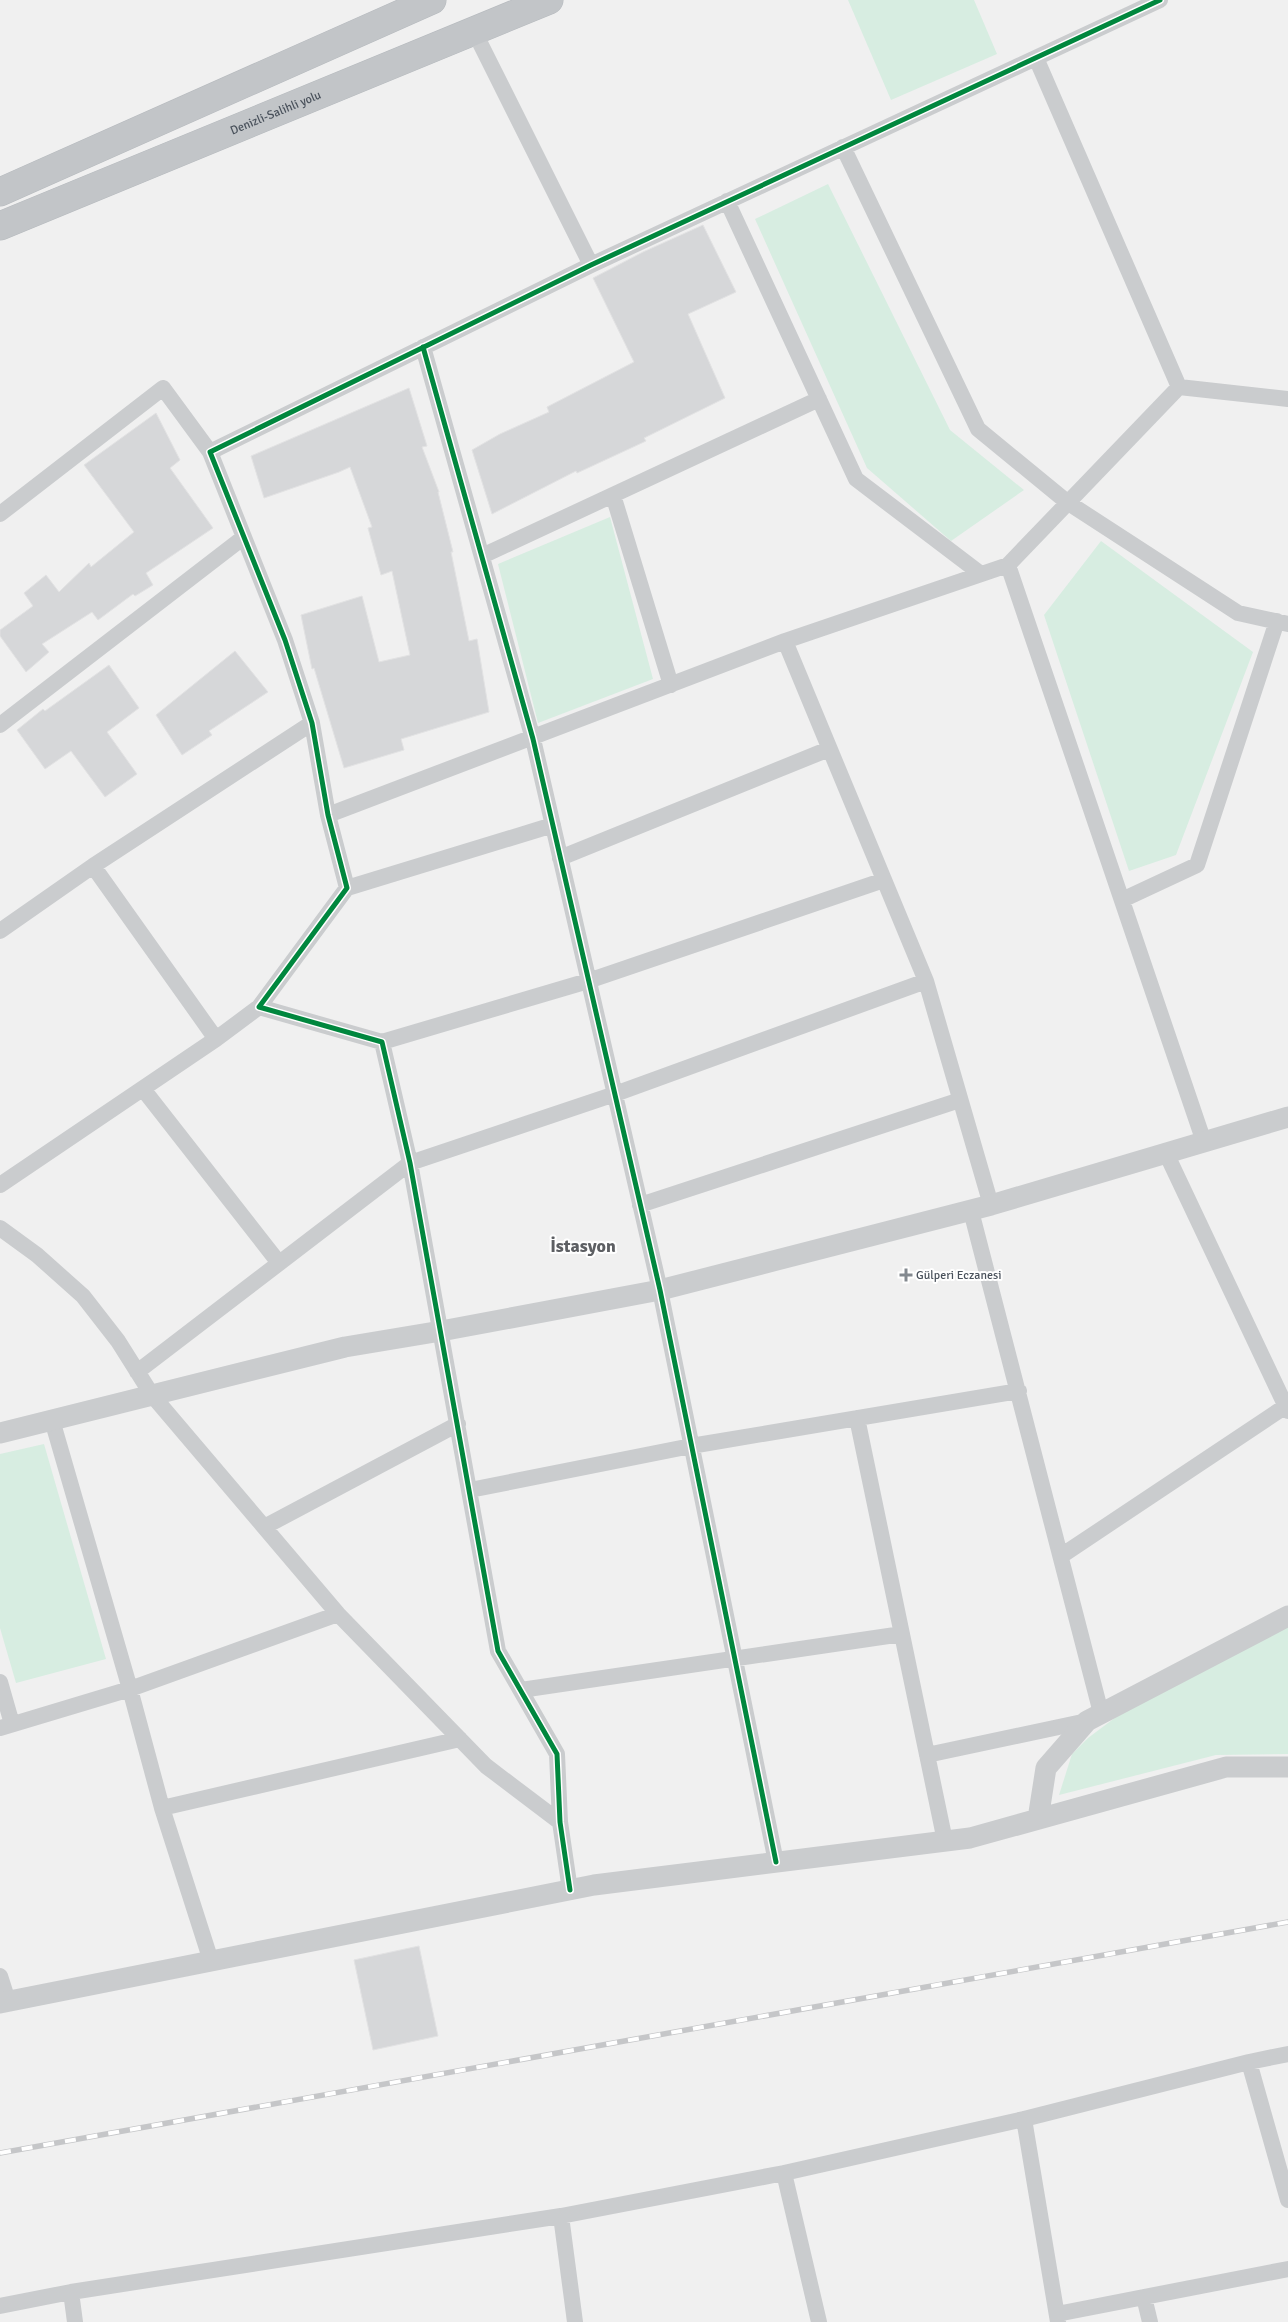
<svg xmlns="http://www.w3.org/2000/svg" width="1288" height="2322" font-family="Signika,sans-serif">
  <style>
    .green { fill: #d7ede1 }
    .building { fill: #d6d7d9; stroke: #e2e2e3 }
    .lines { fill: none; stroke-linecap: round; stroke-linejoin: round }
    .trunk-casing { stroke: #b6babe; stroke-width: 29 }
    .minor { stroke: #caccce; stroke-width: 16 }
    .tertiary { stroke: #caccce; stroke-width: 21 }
    .trunk { stroke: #c2c5c8; stroke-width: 28 }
    .rail-casing { stroke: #c5c6c8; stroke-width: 5.5 }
    .rail { stroke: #fff; stroke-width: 4; stroke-dasharray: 11; stroke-linecap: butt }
    .cycleway-casing { stroke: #fff; stroke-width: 8 }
    .cycleway { stroke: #00873e; stroke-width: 5 }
    .poi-dot { fill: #83898f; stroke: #fff; stroke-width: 2 }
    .labels { text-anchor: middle; stroke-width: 4; stroke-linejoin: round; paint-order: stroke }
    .street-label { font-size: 12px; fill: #49515b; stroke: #fff }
    .poi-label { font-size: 12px; fill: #49515b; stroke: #fff; text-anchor: start }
    .district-label { font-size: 18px; font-weight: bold; fill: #5d5f63; stroke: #fff }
  </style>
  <rect width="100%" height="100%" fill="#f0f0f0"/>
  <!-- green -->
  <path class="green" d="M848,0H974L997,54L891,100Z
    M828,184L950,430L1024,490L951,541L867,468L755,219Z
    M610,517L653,679L538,723L498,564Z
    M1101,541L1253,652L1176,855L1129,871L1044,615Z
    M44,1444L106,1659L16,1683L0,1628V1454Z
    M1288,1620V1754L1216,1755L1059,1795L1072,1754L1088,1738L1116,1717Z"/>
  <!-- building -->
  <path class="building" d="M703,225L736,292L688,314L725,398L644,438L646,441L577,473L576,471L492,514L472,450L500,434L549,412L547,407L634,362L593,278L643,252Z
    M409,388L427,446L422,447L439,492H438L453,552H451L469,641L477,639L489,712L401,739L404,750L344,768L314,668L312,669L301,615L362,596L379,662L410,655L392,571L381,575L368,528L372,527L350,467L339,472L264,498L251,456Z
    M156,413L180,460L170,468L213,528L146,573L153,585L135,596L133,594L98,620L92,612L42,644L49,652L26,672L0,636V630L33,606L24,593L46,575L59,592L89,563L91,567L134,532L84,465Z
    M235,651L268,692L209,731L212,735L182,755L156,715Z
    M109,665L139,708L107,732L137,774L105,797L71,751L45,769L17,730L43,709L45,711Z
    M419,1946L438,2036L373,2050L354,1960Z"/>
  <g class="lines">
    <!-- trunk casing -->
    <g class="trunk-casing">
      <g id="trunk">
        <path d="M0,192L432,0"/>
        <path id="s1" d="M0,226L549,0"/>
      </g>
    </g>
    <!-- minor -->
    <path class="minor" d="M474,31L591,265
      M1036,58L1179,387L1288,399
      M843,147L978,429L1067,502L1238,613L1288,624
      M727,201L856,479L981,574
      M423,347L533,739L660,1290L776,1862
      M613,495L671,685
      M0,514L163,388L210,452
      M482,556L819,399
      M1008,565L1179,387
      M785,641L1008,565L1204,1142
      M0,725L244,537
      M328,815L785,641L926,981L991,1205
      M560,858L829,749
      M93,866L216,1039
      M347,888L553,825
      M1122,900L1197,865L1277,621
      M0,931L93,866L312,723
      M382,1042L588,981L884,880
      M143,1089L279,1263
      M1166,1153L1288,1411
      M0,1185L216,1039L259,1007
      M640,1205L960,1100
      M971,1211L1101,1713
      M0,1228L37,1255L83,1296L118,1341L152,1395L338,1614L486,1766L560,1822
      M137,1372L410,1163L615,1094L926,981
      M857,1418L945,1841
      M52,1420L130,1689L162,1808L460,1739
      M470,1490L691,1446L1019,1391
      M264,1527L458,1424
      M1061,1556L1286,1406
      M0,1682L12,1724
      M521,1690L902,1634
      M0,1728L130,1689L338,1614
      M927,1755L1087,1721
      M162,1808L211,1961
      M570,1890L560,1822L557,1754L498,1651L410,1163L382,1042L259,1007L347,888L328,815L312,723L285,640L210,452L591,265L1160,0
      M0,1976L8,2001
      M1249,2062L1288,2200
      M1024,2119L1058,2322
      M784,2173L819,2322
      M561,2216L575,2322
      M71,2292L75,2322
      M1144,2297L1150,2322
      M0,2306L71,2292L561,2216L784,2173L1024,2119L1249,2062L1288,2054
      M1057,2314L1288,2269"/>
    <!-- tertiary -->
    <path class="tertiary" d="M0,1433L345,1347L441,1331L660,1290L991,1205L1288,1117
      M1038,1819L1046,1768L1087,1721L1288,1616
      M0,2003L594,1885L970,1838L1226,1767H1288"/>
    <!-- trunk -->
    <use href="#trunk" class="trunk"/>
    <!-- rail casing -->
    <g class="rail-casing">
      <path id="rail" d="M0,2153L1288,1922"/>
    </g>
    <!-- rail -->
    <use href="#rail" class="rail"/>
    <!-- cycleway casing -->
    <g class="cycleway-casing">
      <path id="cycleway" d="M423,347L533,739L660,1290L776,1862
        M570,1890L560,1822L557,1754L498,1651L410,1163L382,1042L259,1007L347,888L328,815L312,723L285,640L210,452L591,265L1160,0"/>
    </g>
    <!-- cycleway -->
    <use href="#cycleway" class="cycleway"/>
  </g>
  <!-- markers -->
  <path class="poi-dot" d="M903.5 1267.5h5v5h5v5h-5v5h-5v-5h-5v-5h5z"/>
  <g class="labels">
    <!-- street labels -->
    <g class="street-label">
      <text dy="4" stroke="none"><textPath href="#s1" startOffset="298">Denizli-Salihli yolu</textPath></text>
    </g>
    <!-- poi labels -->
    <g class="poi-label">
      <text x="916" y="1279">Gülperi Eczanesi</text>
    </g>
    <!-- district labels -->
    <g class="district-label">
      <text x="583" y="1252">İstasyon</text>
    </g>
  </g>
</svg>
